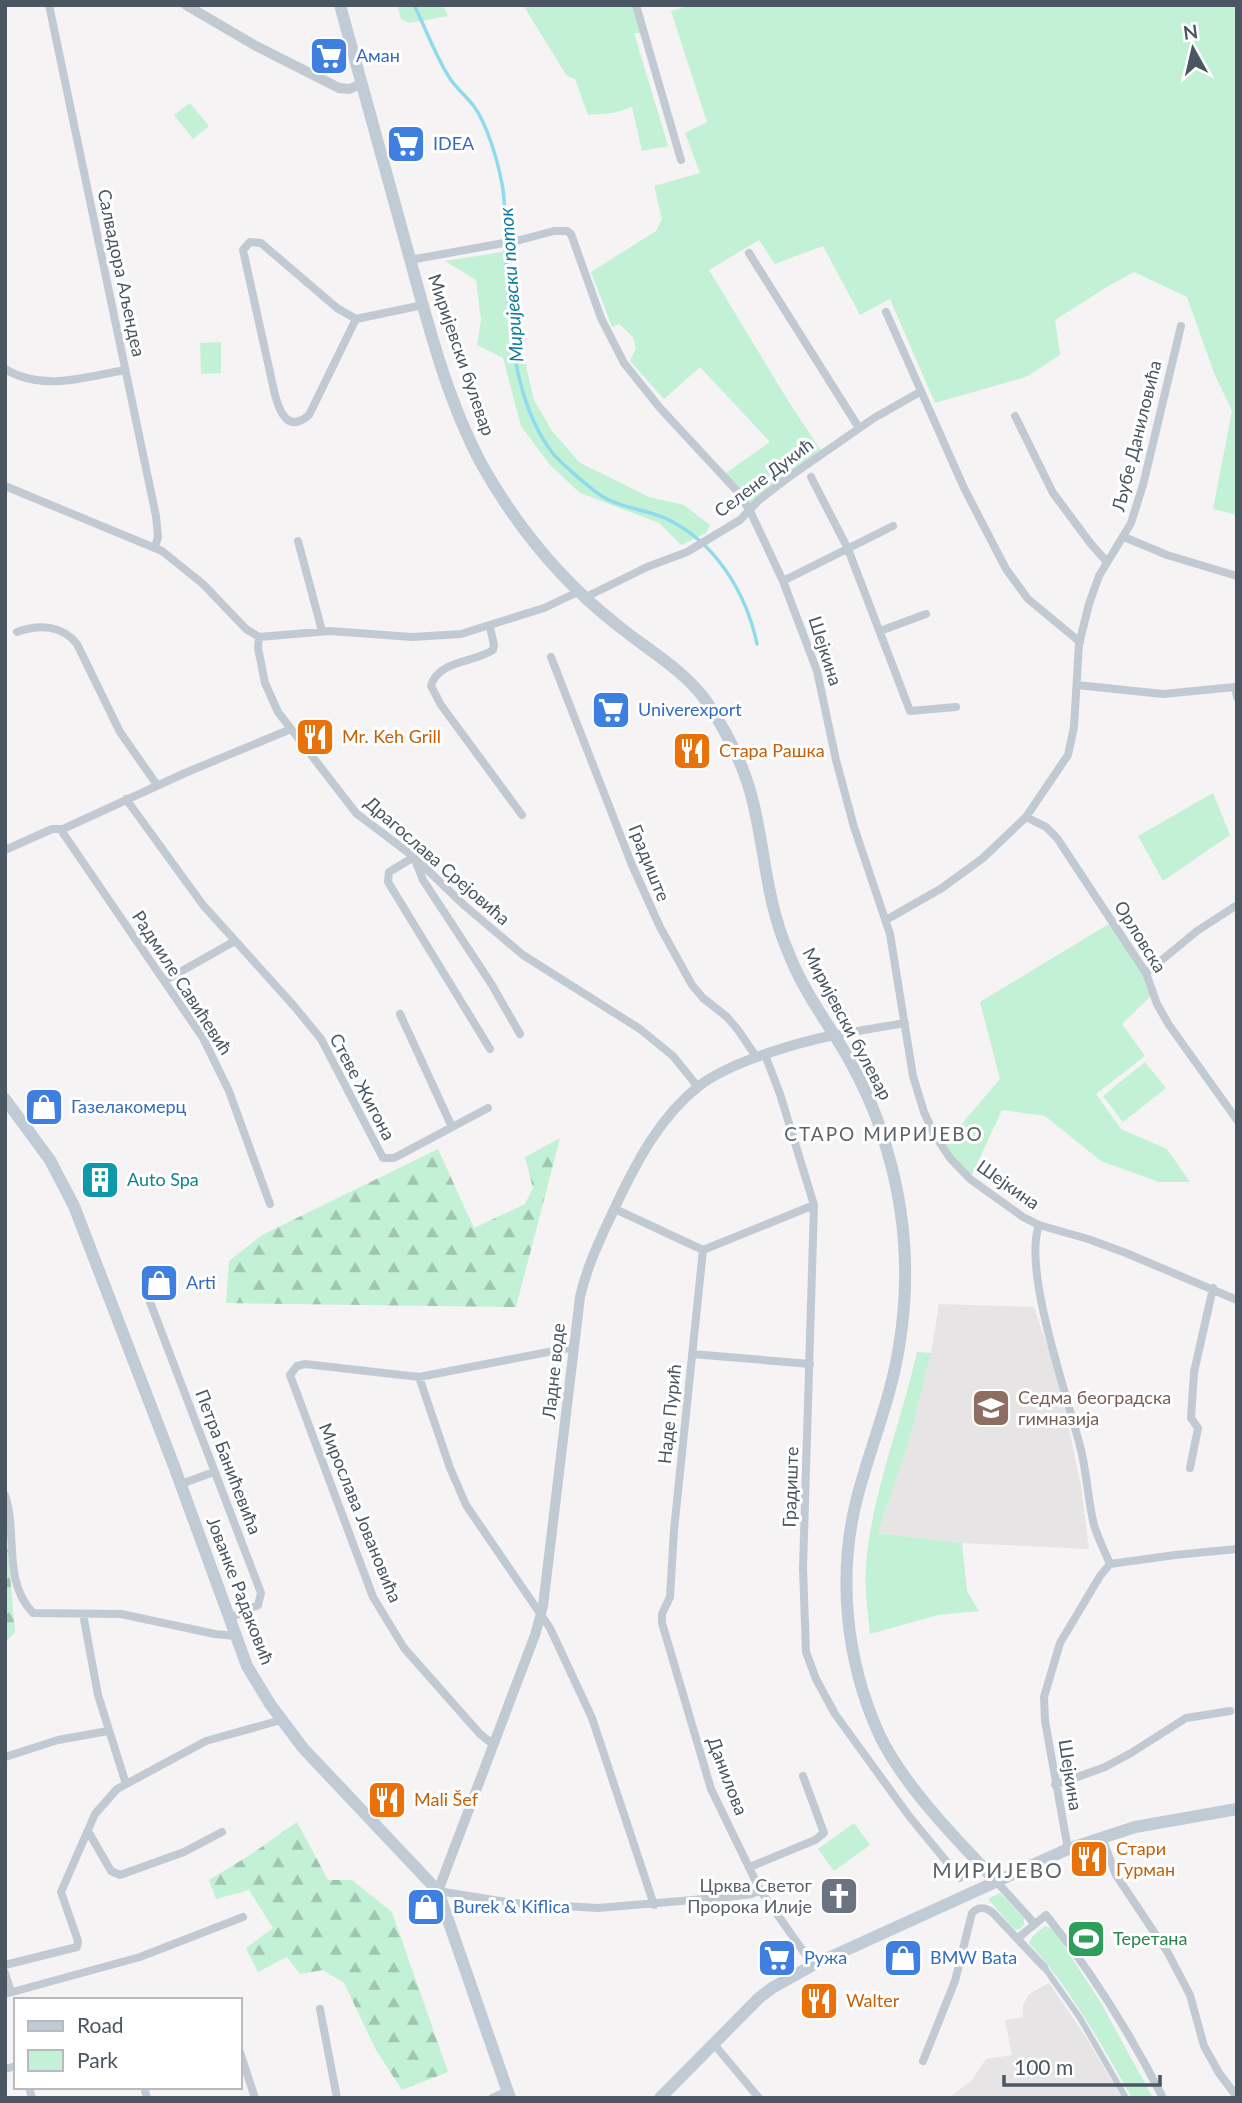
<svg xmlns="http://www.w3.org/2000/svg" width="1242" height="2103" font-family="Lato,sans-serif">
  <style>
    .education { fill: #e6e4e5 }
    .green { fill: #c3f1d5 }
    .forest { fill: url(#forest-firs) }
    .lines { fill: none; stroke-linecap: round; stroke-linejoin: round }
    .stream { stroke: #90daee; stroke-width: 3.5 }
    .pedestrian { stroke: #c1cad2; stroke-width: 6 }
    .minor { stroke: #c1cad2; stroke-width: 8 }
    .tertiary { stroke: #c1cad2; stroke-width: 10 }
    .secondary { stroke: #c1cbd6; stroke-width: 12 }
    .labels { text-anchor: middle; stroke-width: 6; stroke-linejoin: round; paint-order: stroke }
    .shop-label { font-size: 18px; fill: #366cbe; stroke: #fff; text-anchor: start }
    .street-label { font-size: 18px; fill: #4a5661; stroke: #fff }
    .food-label { font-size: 18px; fill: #c56008; stroke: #fff; text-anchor: start }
    .culture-label { font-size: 18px; fill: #0d838f; stroke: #fff; text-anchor: start }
    .education-label { font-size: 18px; fill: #785e54; stroke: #fff; text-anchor: start }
    .worship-label { font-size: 18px; fill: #5b616d; stroke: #fff; text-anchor: end }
    .leisure-label { font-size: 18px; fill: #27864d; stroke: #fff; text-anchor: start }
    .water-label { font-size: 19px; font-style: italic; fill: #0c7c9b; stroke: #fff }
    .neighbourhood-label { font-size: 19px; letter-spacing: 2px; fill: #5f6368; stroke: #fff }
    .quarter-label { font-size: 21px; letter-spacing: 2px; fill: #5f6368; stroke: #fff }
  </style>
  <defs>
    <pattern id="forest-firs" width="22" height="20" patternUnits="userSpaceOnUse" patternTransform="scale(1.75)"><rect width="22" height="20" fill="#c3f1d5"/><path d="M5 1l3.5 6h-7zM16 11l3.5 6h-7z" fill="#a0c6b0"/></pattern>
  </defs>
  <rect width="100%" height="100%" fill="#f5f3f3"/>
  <!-- education -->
  <path class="education" d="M939,1304L1034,1307L1058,1377L1081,1486L1089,1549L962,1543L878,1533L910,1438L931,1353Z
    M1049,1983L1084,2034L1122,2098H949L972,2080L986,2059L1012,2055L1005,2020L1023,2017V2005L1029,1994Z"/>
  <!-- green -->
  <path class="green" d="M397,5H443L448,16L409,23L401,19Z
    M523,5H636L644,33H634L668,146L642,151L632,107L613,113L588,115L575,79L567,76Z
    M692,5H1237V515L1213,509L1232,411L1214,373L1187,297L1134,272L1110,285L1055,320L1060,355L1026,377L935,403L890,299L860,315L823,246L775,264L759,240L709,270L787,399L823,454L750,511L723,475L770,442L700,367L664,399L630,361L636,348L633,337L619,324L612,327L591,272L656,231L662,219L654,186L700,173L685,133L707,122L671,11Z
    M190,103L209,126L193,139L174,115Z
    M509,251L519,331L527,370L534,400L552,431L580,463L649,497L684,505L710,525L706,533L681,545L659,523L580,493L550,465L521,426L503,358L477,345L481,320L476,280L445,261Z
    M221,342V373L201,374L200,343Z
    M1213,793L1230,835L1163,881L1138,836Z
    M1112,922L1154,993L1122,1024L1145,1056L1096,1094L1121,1129L1167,1149L1190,1182H1159L1101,1161L1045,1116L1002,1110L970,1179L942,1147L1000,1079L980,1002Z
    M1145,1062L1166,1088L1123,1122L1103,1096Z
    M917,1352L931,1353L910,1438L878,1533L962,1543L967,1591L979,1611L938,1615L870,1634C868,1612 864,1587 866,1565C872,1492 901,1423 917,1352Z
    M854,1823L870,1845L834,1871L818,1849Z
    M1000,1893L1024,1918V1925L1020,1929H1014L988,1899Z
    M1045,1926L1053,1929L1101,2003L1153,2098H1132C1101,2044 1071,1989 1029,1943L1033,1936Z"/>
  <!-- forest -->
  <path class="forest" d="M560,1138L516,1307L226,1303L229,1261L262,1235L438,1149L474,1228L525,1204L533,1188L525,1157Z
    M5,1541L8,1551L15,1632L5,1643Z
    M297,1822L328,1880H352L392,1912L448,2072L402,2090L376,2050L344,1983L323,1970L300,1974L287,1957L258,1972L246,1948L273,1928L249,1890L216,1899L209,1880L250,1855Z"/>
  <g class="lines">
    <!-- stream -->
    <path class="stream" d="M414,5C426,29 435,55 449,77C455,87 465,95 473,105C487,123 498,162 502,184C506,202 504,223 505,242C508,309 510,396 551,451C558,461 596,494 607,499C626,509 649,510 667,519C715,542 746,592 757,644"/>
    <!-- pedestrian -->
    <path class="pedestrian" d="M1044,1967L1080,2018L1126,2098"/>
    <!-- minor -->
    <path class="minor" d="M49,5L156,516L158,537L155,547
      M636,5L681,160
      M749,253L859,428
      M410,260L520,240L554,231H567L571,234L601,318L624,363L660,408L738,492L750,511L783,581L817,671L836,760L854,827L890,934L913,1076L924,1112L934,1134L950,1158L970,1179L1023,1217L1039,1225L1088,1239L1126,1253L1237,1300
      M886,312L964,488L1006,569L1028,599L1080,642
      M356,319L337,308L261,243L250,242L243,250L275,395C280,413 288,433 309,415L356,319L423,305
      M5,369C43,392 85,377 125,370
      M1015,416L1053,493L1091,544L1107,562
      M811,477L848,549L910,711L956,707
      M5,486L162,551L203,584L246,629L259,637L330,631L412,637L461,634L544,608L578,592
      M1124,537L1167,555L1237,576
      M298,541L322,631
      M783,581L893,526
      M584,598L647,567L687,552L740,520L759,500L789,477L874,418L920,392
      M490,627L494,645L493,650C474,663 438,660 431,686L441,705L522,815
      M880,631L926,614
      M17,632C39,624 62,625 77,644L120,732L157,785
      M259,637L258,648L265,683L278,712L356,813L414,857L465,906L523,955L640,1029L673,1056L698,1087
      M551,657L632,865L660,927L692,985L703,998L727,1017L738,1030L757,1058
      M1077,685L1163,694L1235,687L1237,697
      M126,799L203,905L294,1006L321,1039L383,1158H394L488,1108
      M1026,817L1046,827L1057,838L1146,973L1157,1004L1169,1025L1237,1120
      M63,829V833L203,1038L229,1091L270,1204
      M5,850L52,829H63L185,773L291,729
      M886,920L942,888L983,858L1026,817L1068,755L1074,727L1079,644L1089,604L1099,576L1131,523L1143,485L1181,326
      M1146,973L1197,931L1237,905
      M164,981L235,941
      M400,1014L452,1127
      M834,1035L905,1023
      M490,1049L388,882L389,872L414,857L423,880L492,985L520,1034
      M765,1055L780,1094L814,1205L803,1568L806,1652L816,1679L835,1714L909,1816L960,1878
      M615,1209L703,1250L814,1205
      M1039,1225C1022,1271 1069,1400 1081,1450C1087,1475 1088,1500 1094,1525C1098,1538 1105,1552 1110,1564
      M703,1250L674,1530L670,1597L662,1614V1623L711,1789L760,1890L813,1965
      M150,1302L261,1593L258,1605L230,1618
      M692,1354L810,1364
      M419,1377L450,1468L466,1505L550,1628L592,1718L654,1905
      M1190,1468L1198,1428L1191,1418L1194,1372L1213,1288
      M181,1484L214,1472
      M5,1495C18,1533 2,1581 33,1613L121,1614L215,1634L236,1636
      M1110,1564L1175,1555L1237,1549
      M83,1614L98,1695L126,1784
      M494,1745L480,1734L404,1648L373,1597L290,1375L297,1366L305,1364L419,1377L574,1347
      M5,1757L58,1740L108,1731
      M1055,1785L1105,1767L1131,1753L1186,1718L1230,1711
      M88,1831L111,1871L120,1875L184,1852L222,1832
      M1102,1838L1116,1875L1168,1953L1190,1995L1204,2046L1219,2073L1237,2097
      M1068,1849L1045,1721L1044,1697L1060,1643L1100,1576L1110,1564
      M750,1867L815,1840L824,1833L803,1776
      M996,1881L1034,1923
      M438,1891L513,1903L598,1908L728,1897L752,1894L760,1890
      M1018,1938L1046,1915C1092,1972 1130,2033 1163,2098
      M5,1965L77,1947L78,1941L61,1892L95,1814L117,1789L206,1741L281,1720
      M5,1973L11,1992
      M5,1994L140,1957L243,1917
      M320,2009L337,2098
      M713,2043L759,2098
      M240,2052L255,2098
      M923,2061L955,1981L972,1913C979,1906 985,1907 993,1913L1044,1967
      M5,2069L16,2066
      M29,2087L32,2098
      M144,2087L147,2098
      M492,2098L507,2091"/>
    <!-- tertiary -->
    <path class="tertiary" d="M186,5L256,46L339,88L349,89L361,84
      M438,1891L535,1635L543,1606L580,1297C587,1265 603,1233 617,1203C638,1159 661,1116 699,1086C730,1062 796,1043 834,1035"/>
    <!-- secondary -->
    <path class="secondary" d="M340,5C362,86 385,167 407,248C427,320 446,398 482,465C517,527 560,580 616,624C645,648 681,668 704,698C726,730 744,764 753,802C766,856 766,901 789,954C803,990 826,1021 846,1054C863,1084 878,1116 887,1150C906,1214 910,1281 899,1347C891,1398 870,1448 857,1498C837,1576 846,1661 879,1734C903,1785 957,1840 996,1881
      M5,1099L50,1160L74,1206L174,1466L247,1666L270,1704L303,1748L438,1891L510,2098
      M660,2098L759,1998L772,1988L813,1965L1068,1849L1135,1827L1237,1809"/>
  </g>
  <!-- icons -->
  <defs>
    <g id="supermarket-square" transform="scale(2.0125)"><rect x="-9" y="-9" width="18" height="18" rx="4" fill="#3f7fe0" stroke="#fff"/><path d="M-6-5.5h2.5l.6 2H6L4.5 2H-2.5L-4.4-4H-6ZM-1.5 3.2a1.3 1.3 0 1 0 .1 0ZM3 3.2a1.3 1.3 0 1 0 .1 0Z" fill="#fff"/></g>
    <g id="restaurant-square" transform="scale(2.0125)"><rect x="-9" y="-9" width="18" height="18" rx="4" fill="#e8710a" stroke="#fff"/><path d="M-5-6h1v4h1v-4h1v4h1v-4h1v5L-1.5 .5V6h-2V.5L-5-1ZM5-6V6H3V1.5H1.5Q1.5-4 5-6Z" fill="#fff"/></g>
    <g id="shop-square" transform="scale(2.0125)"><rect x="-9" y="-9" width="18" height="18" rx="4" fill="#3f7fe0" stroke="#fff"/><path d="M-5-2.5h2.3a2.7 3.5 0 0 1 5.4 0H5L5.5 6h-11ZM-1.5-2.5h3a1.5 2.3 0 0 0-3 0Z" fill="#fff"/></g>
    <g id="building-square" transform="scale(2.0125)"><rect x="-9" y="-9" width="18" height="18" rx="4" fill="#0f9aa8" stroke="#fff"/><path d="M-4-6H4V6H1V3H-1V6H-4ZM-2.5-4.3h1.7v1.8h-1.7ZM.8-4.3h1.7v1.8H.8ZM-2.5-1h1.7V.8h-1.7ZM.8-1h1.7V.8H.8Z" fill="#fff"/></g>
    <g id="school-square" transform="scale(2.0125)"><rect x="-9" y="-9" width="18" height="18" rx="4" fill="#8d6e63" stroke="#fff"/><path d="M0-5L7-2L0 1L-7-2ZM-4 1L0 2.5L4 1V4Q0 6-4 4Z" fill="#fff"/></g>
    <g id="church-square" transform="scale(2.0125)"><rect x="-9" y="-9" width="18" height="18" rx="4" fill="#6b7280" stroke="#fff"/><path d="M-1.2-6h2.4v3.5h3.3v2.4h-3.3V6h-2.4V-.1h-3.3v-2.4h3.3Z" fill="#fff"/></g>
    <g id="stadium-square" transform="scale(2.0125)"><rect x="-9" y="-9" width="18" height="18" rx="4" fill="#2e9e5b" stroke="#fff"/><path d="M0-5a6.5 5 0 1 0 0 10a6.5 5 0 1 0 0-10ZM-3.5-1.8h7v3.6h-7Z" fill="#fff"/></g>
  </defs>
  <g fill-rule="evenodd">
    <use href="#supermarket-square" x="329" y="56"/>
    <use href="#supermarket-square" x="406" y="144"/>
    <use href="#supermarket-square" x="611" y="710"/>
    <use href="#restaurant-square" x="315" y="737"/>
    <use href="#restaurant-square" x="692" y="751"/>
    <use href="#shop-square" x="44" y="1107"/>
    <use href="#building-square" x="100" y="1180"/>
    <use href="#shop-square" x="159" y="1283"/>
    <use href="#school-square" x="991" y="1408"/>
    <use href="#restaurant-square" x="387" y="1800"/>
    <use href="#restaurant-square" x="1089" y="1859"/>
    <use href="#church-square" x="839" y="1896"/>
    <use href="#shop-square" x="426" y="1907"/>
    <use href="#stadium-square" x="1086" y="1939"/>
    <use href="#supermarket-square" x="777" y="1958"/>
    <use href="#shop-square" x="903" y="1958"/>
    <use href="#restaurant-square" x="819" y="2001"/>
  </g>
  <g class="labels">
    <!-- shop labels -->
    <g class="shop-label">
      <text x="356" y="62">Аман</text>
      <text x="433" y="150">IDEA</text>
      <text x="638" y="716">Univerexport</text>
      <text x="71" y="1113">Газелакомерц</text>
      <text x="186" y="1289">Arti</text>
      <text x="453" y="1913">Burek &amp; Kiflica</text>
      <text x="804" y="1964">Ружа</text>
      <text x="930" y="1964">BMW Bata</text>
    </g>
    <!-- street labels -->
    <g class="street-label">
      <text transform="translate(121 273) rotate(78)" y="6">Салвадора Аљендеа</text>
      <text transform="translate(461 355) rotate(71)" y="6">Миријевски булевар</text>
      <text transform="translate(1137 436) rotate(-76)" y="6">Љубе Даниловића</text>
      <text transform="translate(764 478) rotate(-37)" y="6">Селене Дукић</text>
      <text transform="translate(825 651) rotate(72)" y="6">Шејкина</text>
      <text transform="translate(437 861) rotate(41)" y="6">Драгослава Срејовића</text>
      <text transform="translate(649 863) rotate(68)" y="6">Градиште</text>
      <text transform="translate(1140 937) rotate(58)" y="6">Орловска</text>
      <text transform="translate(182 983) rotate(57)" y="6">Радмиле Савићевић</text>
      <text transform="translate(847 1024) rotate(62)" y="6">Миријевски булевар</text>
      <text transform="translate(362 1087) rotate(62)" y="6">Стеве Жигона</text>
      <text transform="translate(1008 1185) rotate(35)" y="6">Шејкина</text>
      <text transform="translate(554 1371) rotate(-84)" y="6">Ладне воде</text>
      <text transform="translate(670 1414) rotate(-84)" y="6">Наде Пурић</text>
      <text transform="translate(228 1462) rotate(69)" y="6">Петра Банићевића</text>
      <text transform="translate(791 1487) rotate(-88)" y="6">Градиште</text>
      <text transform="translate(360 1513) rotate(68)" y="6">Мирослава Јовановића</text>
      <text transform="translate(240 1591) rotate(69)" y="6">Јованке Радаковић</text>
      <text transform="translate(1070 1775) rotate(81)" y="6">Шејкина</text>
      <text transform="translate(727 1776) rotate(69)" y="6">Данилова</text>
    </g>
    <!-- food labels -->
    <g class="food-label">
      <text x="342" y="743">Mr. Keh Grill</text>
      <text x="719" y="757">Стара Рашка</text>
      <text x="414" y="1806">Mali Šef</text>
      <text x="1116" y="1855">Стари<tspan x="1116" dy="21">Гурман</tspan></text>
      <text x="846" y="2007">Walter</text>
    </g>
    <!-- culture labels -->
    <g class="culture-label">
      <text x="127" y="1186">Auto Spa</text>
    </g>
    <!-- education labels -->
    <g class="education-label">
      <text x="1018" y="1404">Седма београдска<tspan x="1018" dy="21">гимназија</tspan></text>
    </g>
    <!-- worship labels -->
    <g class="worship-label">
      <text x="812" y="1892">Црква Светог<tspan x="812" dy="21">Пророка Илије</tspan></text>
    </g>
    <!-- leisure labels -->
    <g class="leisure-label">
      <text x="1113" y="1945">Теретана</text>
    </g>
    <!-- water labels -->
    <g class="water-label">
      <text transform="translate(511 285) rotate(-94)" y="7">Миријевски поток</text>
    </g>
    <!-- neighbourhood labels -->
    <g class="neighbourhood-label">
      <text x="884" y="1141">СТАРО МИРИЈЕВО</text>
    </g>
    <!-- quarter labels -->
    <g class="quarter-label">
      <text x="998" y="1878">МИРИЈЕВО</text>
    </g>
  </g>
  <!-- border -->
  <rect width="1242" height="2103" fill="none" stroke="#4a5661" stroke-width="14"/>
  <!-- legend -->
  <rect x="14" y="1998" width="228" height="91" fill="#ffffff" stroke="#b7bbc0" stroke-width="2"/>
  <rect x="28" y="2021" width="35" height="10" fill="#c1cbd6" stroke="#b7bbc0" stroke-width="2"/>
  <text x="77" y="2033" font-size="21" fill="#4a5661">Road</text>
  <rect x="28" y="2050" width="35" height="21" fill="#c3f1d5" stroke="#b7bbc0" stroke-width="2"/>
  <text x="77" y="2068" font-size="21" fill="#4a5661">Park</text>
  <!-- north arrow -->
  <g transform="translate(1193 49) rotate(352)" stroke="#ffffff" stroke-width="5" paint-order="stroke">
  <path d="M0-5L12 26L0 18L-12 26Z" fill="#4a5661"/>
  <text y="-10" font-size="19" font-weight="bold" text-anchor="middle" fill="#4a5661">N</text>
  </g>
  <!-- scale -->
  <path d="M1004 2075v10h156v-10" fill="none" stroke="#4a5661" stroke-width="3.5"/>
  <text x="1014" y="2075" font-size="21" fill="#4a5661" stroke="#ffffff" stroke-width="5" paint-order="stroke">100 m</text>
</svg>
